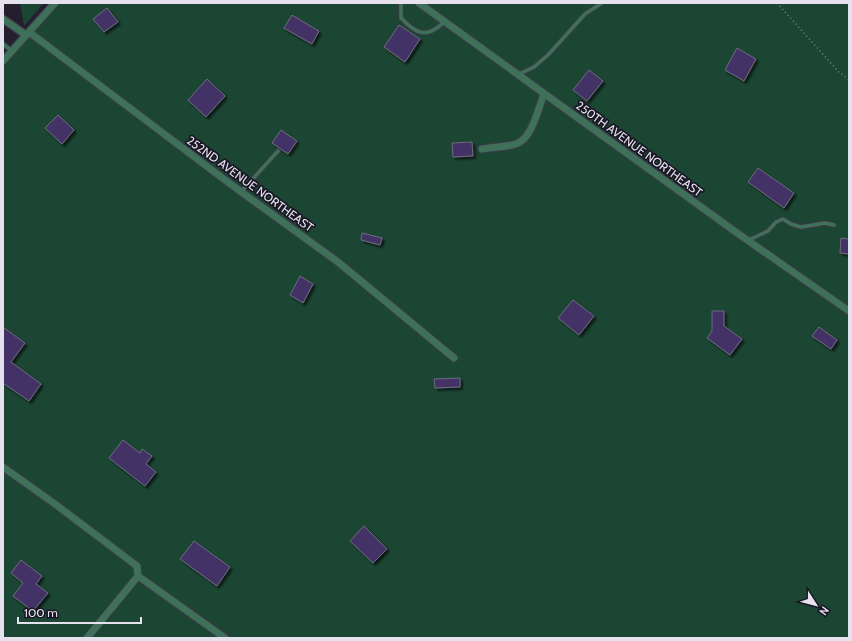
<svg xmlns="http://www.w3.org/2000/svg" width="852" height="641" font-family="Cabin,sans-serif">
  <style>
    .green { fill: #1c4634 }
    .building { fill: #433365; stroke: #6f6b7e; filter: url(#shadow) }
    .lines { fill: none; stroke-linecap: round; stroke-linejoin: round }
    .service-casing { stroke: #3e3a4a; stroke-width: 5.5 }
    .minor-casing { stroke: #3e3a4a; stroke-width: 9 }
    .path { stroke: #898593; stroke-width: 1.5; stroke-dasharray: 1 3; stroke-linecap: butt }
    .service { stroke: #3f705a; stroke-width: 3.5 }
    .minor { stroke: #3f705a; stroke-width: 7 }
    .labels { text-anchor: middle; stroke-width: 3.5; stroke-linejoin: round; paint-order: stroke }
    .street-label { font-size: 12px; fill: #e5e2ed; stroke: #1a1625 }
  </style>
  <defs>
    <filter id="shadow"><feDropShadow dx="2.5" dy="2.5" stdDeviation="1" flood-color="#0009"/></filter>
  </defs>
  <rect width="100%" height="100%" fill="#231f2f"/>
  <!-- green -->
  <path class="green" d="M20,3H44L24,26Z
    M55,3H849V638H3V61Z"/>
  <!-- building -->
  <path class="building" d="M107,8L118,22L104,32L93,19Z
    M292,15L319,31L312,44L284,28Z
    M399,25L420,39L405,62L384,47Z
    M737,48L756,59L744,81L725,70Z
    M589,70L603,81L587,101L573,90Z
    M207,79L225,96L206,117L188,100Z
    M58,115L74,130L62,144L45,128Z
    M281,130L297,141L288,154L272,143Z
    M472,142L473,156L453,157L452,143Z
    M758,168L794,193L784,208L748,182Z
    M362,233L382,238L380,245L361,240Z
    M841,238L849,239V254L840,253Z
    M300,276L313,284L303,303L290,295Z
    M573,300L594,316L579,335L558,318Z
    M712,311H724V326L742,339L730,355L707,338L712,331Z
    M3,327L25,343L11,362L41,384L29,401L3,383Z
    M819,327L837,340L831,349L812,336Z
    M460,378V387L435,388L434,379Z
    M123,440L140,453L142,449L152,456L146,464L156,472L145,486L109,458Z
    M364,526L387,549L373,563L350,541Z
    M194,541L230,567L217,586L180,559Z
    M21,560L42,576L36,584L48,593L33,611L13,596L23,583L11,573Z"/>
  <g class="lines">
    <!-- service casing -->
    <g class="service-casing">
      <path id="service" d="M401,3V18C416,34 427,39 444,22
        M3,44L12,51
        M519,74L534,67L548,55L585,14L602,3
        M241,192L278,151
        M749,240L768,231L776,222L783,219L791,224L801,227L825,223L834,225"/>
    </g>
    <!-- minor casing -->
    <g class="minor-casing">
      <path id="minor" d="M419,3L740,235L849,311
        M3,19L26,35
        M29,32L229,183L338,262L454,358
        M3,61L55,3
        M482,149C493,147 506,147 516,144C532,139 538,109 544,94
        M3,467L55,504L137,566L138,576L225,638
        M87,638L138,576"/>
    </g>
    <!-- path -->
    <path class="path" d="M777,3L839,72L849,80"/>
    <!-- service -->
    <use href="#service" class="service"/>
    <!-- minor -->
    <use href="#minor" class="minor"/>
  </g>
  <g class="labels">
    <!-- street labels -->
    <g class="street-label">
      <text transform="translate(639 149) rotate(36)" y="4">250TH AVENUE NORTHEAST</text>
      <text transform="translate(250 184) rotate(36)" y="4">252ND AVENUE NORTHEAST</text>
    </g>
  </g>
  <!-- border -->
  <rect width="852" height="641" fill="none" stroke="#e5e2ed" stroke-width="8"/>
  <!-- north arrow -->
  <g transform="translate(816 605) rotate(126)" stroke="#1a1625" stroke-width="3" paint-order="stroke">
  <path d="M0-3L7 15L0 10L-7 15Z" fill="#e5e2ed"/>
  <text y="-6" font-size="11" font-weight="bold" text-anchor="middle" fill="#e5e2ed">N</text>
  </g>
  <!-- scale -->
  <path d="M18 617v6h123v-6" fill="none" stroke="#e5e2ed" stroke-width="2"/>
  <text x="24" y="617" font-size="12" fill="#e5e2ed" stroke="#1a1625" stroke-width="3" paint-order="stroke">100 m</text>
</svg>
